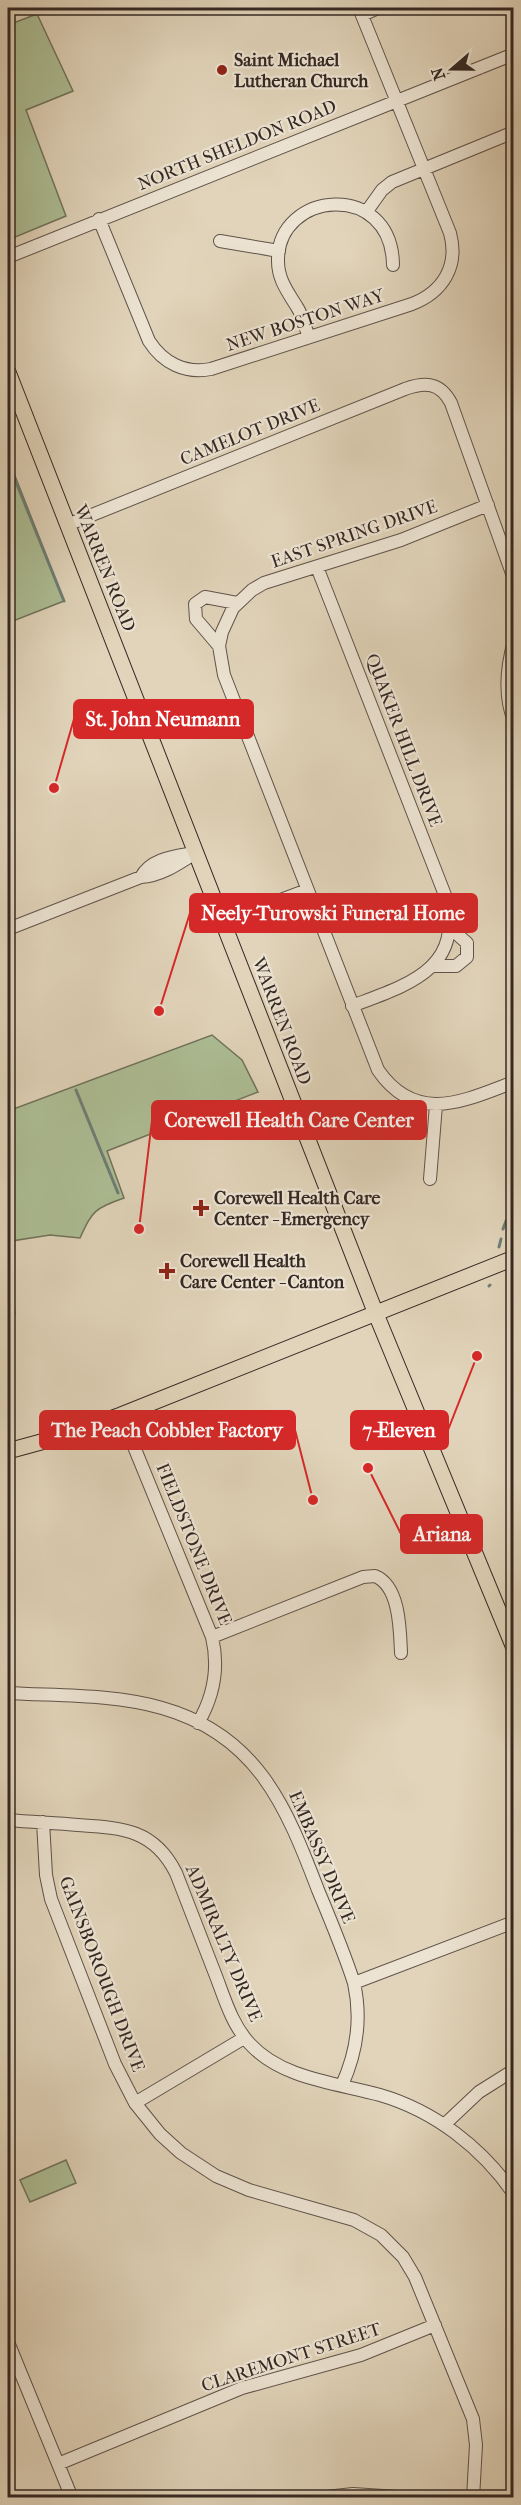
<svg xmlns="http://www.w3.org/2000/svg" width="521" height="2505" font-family="'IM FELL French Canon',serif">
  <style>
    .green { fill: #adbe95; stroke: #70735c; stroke-width: 1.5 }
    .lines { fill: none; stroke-linecap: round; stroke-linejoin: round }
    .stream { stroke: #6e7e77; stroke-width: 3 }
    .minor-casing { stroke: #5f534a; stroke-width: 14 }
    .major-casing { stroke: #342824; stroke-width: 17 }
    .minor { stroke: #ece3d2; stroke-width: 12 }
    .major { stroke: #e1d4ba; stroke-width: 15 }
    .poi-dot { fill: #8f2418; stroke: #ece3d2; stroke-width: 2 }
    .labels { text-anchor: middle; stroke-width: 4.5; stroke-linejoin: round; paint-order: stroke }
    .poi-label { font-size: 18px; font-weight: bold; fill: #342824; stroke: #ece3d2; text-anchor: start }
    .street-label { font-size: 18px; fill: #342824; stroke: #ece3d2 }
    .leader { fill: none; stroke: #d62828; stroke-width: 2 }
    .callout-dot { fill: #d62828; stroke: #ece3d2; stroke-width: 2 }
    .callout { fill: #d62828; stroke: #d62828; stroke-width: 2 }
    .callout-label { font-size: 20px; text-anchor: middle; font-weight: bold; fill: #fff }
  </style>
  <rect width="100%" height="100%" fill="#e1d4ba"/>
  <filter id="stains"><feTurbulence type="fractalNoise" baseFrequency=".00333" numOctaves="4"/><feColorMatrix values="0 0 0 0 .2 0 0 0 0 .09 0 0 0 0 .02 0 0 0 .5 -.17"/></filter>
  <radialGradient id="worn" r=".72"><stop offset=".6" stop-color="#630" stop-opacity="0"/><stop offset="1" stop-color="#630" stop-opacity=".3"/></radialGradient>
  <!-- green -->
  <path class="green" d="M37,14L73,91L26,110L66,216L8,240V25Z
    M8,458L64,601L8,623Z
    M212,1035L242,1060L258,1092L107,1151L124,1198C94,1209 93,1210 80,1238L50,1235L12,1241L9,1269L15,1314L8,1319V1111Z
    M66,2160L76,2183L30,2202L20,2180Z"/>
  <g class="lines">
    <!-- stream -->
    <path class="stream" d="M514,348V361
      M8,462L64,601
      M76,1090L118,1193
      M503,1229L506,1221L514,1214
      M499,1247L501,1239
      M489,1286L490,1285"/>
    <!-- minor casing -->
    <g class="minor-casing">
      <path id="minor" d="M362,15L378,8
        M367,211L382,190L392,182L514,132
        M99,219L149,341C163,363 185,374 211,369L412,304C443,292 459,266 450,233L359,8
        M220,241L279,251
        M8,257L514,54
        M309,337C305,328 303,316 297,307C288,292 278,280 278,261C277,190 392,180 393,265
        M488,505L401,540L264,583L252,590L233,608L222,632L219,646L224,675L378,1070C416,1125 464,1101 514,1082
        M67,525L405,389C425,382 440,382 451,403L514,579
        M317,567L445,895C466,969 407,985 352,1006
        M514,641C507,666 504,696 514,721
        M219,646L196,619L195,604L205,597L237,603
        M141,877C150,860 170,857 188,854
        M222,922L307,890
        M8,929L141,877C161,876 178,864 195,853
        M432,966H456L467,957V943L449,927
        M430,1179L436,1105
        M121,1415L212,1637C219,1667 214,1696 198,1723
        M212,1637L363,1577L375,1576C400,1586 400,1630 401,1653
        M8,1693C58,1696 113,1694 162,1708C257,1735 286,1806 318,1890C331,1921 344,1952 354,1983C362,2019 357,2052 342,2085
        M8,1820C31,1822 54,1823 78,1825C122,1828 154,1829 176,1873C189,1906 201,1938 214,1971C224,1996 231,2024 250,2044C282,2079 337,2083 380,2095C435,2111 482,2148 514,2194
        M43,1822L46,1875L51,1899L115,2064L135,2103L160,2134L181,2153L216,2176L249,2190L354,2220L381,2235L403,2257L415,2277L473,2419L476,2445L473,2498
        M354,1983L514,1922
        M135,2103L244,2038
        M444,2125L479,2092L514,2070
        M8,2342L72,2498
        M58,2464L242,2388L361,2355L435,2325
        M317,2498L353,2494L413,2498"/>
    </g>
    <!-- major casing -->
    <g class="major-casing">
      <path id="major" d="M8,372L376,1314L514,1648
        M8,1451L63,1436L121,1415L514,1258"/>
    </g>
    <!-- minor -->
    <use href="#minor" class="minor"/>
    <!-- major -->
    <use href="#major" class="major"/>
  </g>
  <!-- markers -->
  <g class="poi-dot">
    <circle cx="222" cy="70" r="6"/>
    <path d="M198 1199h6v6h6v6h-6v6h-6v-6h-6v-6h6z"/>
    <path d="M164 1262h6v6h6v6h-6v6h-6v-6h-6v-6h6z"/>
  </g>
  <g class="labels">
    <!-- poi labels -->
    <g class="poi-label">
      <text x="234" y="66">Saint Michael<tspan x="234" dy="21">Lutheran Church</tspan></text>
      <text x="214" y="1204">Corewell Health Care<tspan x="214" dy="21">Center - Emergency</tspan></text>
      <text x="180" y="1267">Corewell Health<tspan x="180" dy="21">Care Center - Canton</tspan></text>
    </g>
    <!-- street labels -->
    <g class="street-label">
      <text transform="translate(237 145) rotate(-22)" y="6">NORTH SHELDON ROAD</text>
      <text transform="translate(305 320) rotate(-18)" y="6">NEW BOSTON WAY</text>
      <text transform="translate(250 432) rotate(-22)" y="6">CAMELOT DRIVE</text>
      <text transform="translate(354 534) rotate(-19)" y="6">EAST SPRING DRIVE</text>
      <text transform="translate(105 568) rotate(68)" y="6">WARREN ROAD</text>
      <text transform="translate(404 740) rotate(69)" y="6">QUAKER HILL DRIVE</text>
      <text transform="translate(282 1021) rotate(69)" y="6">WARREN ROAD</text>
      <text transform="translate(194 1544) rotate(68)" y="6">FIELDSTONE DRIVE</text>
      <text transform="translate(322 1857) rotate(67)" y="6">EMBASSY DRIVE</text>
      <text transform="translate(224 1943) rotate(67)" y="6">ADMIRALTY DRIVE</text>
      <text transform="translate(102 1974) rotate(69)" y="6">GAINSBOROUGH DRIVE</text>
      <text transform="translate(291 2357) rotate(-18)" y="6">CLAREMONT STREET</text>
    </g>
  </g>
  <!-- callouts -->
  <path class="leader" d="M54 788L74 719M159 1011L190 913M139 1229L152 1120M313 1500L295 1430M477 1356L448 1430M368 1468L401 1534"/>
  <g class="callout-dot">
    <circle cx="54" cy="788" r="6"/>
    <circle cx="159" cy="1011" r="6"/>
    <circle cx="139" cy="1229" r="6"/>
    <circle cx="313" cy="1500" r="6"/>
    <circle cx="477" cy="1356" r="6"/>
    <circle cx="368" cy="1468" r="6"/>
  </g>
  <g class="callout">
    <rect x="74" y="700" width="179" height="38" rx="6"/>
    <rect x="190" y="894" width="287" height="38" rx="6"/>
    <rect x="152" y="1101" width="274" height="38" rx="6"/>
    <rect x="40" y="1411" width="255" height="38" rx="6"/>
    <rect x="351" y="1411" width="97" height="38" rx="6"/>
    <rect x="401" y="1515" width="81" height="38" rx="6"/>
  </g>
  <g class="callout-label">
    <text x="163" y="726">St. John Neumann</text>
    <text x="333" y="920">Neely-Turowski Funeral Home</text>
    <text x="289" y="1127">Corewell Health Care Center</text>
    <text x="167" y="1437">The Peach Cobbler Factory</text>
    <text x="399" y="1437">7-Eleven</text>
    <text x="442" y="1541">Ariana</text>
  </g>
  <!-- margin -->
  <rect width="521" height="2505" fill="none" stroke="#e1d4ba" stroke-width="30"/>
  <rect x="9" y="9" width="503" height="2487" fill="none" stroke="#342824" stroke-width="3"/>
  <rect x="15" y="15" width="491" height="2475" fill="none" stroke="#342824" stroke-width="1.5"/>
  <!-- north arrow -->
  <g transform="translate(452 69) rotate(250)" stroke="#ece3d2" stroke-width="4.5" paint-order="stroke">
  <path d="M0-4.5L10 22L0 15L-10 22Z" fill="#342824"/>
  <text y="-9" font-size="16" font-weight="bold" text-anchor="middle" fill="#342824">N</text>
  </g>
  <rect width="100%" height="100%" filter="url(#stains)"/>
  <rect width="100%" height="100%" fill="url(#worn)"/>
</svg>
